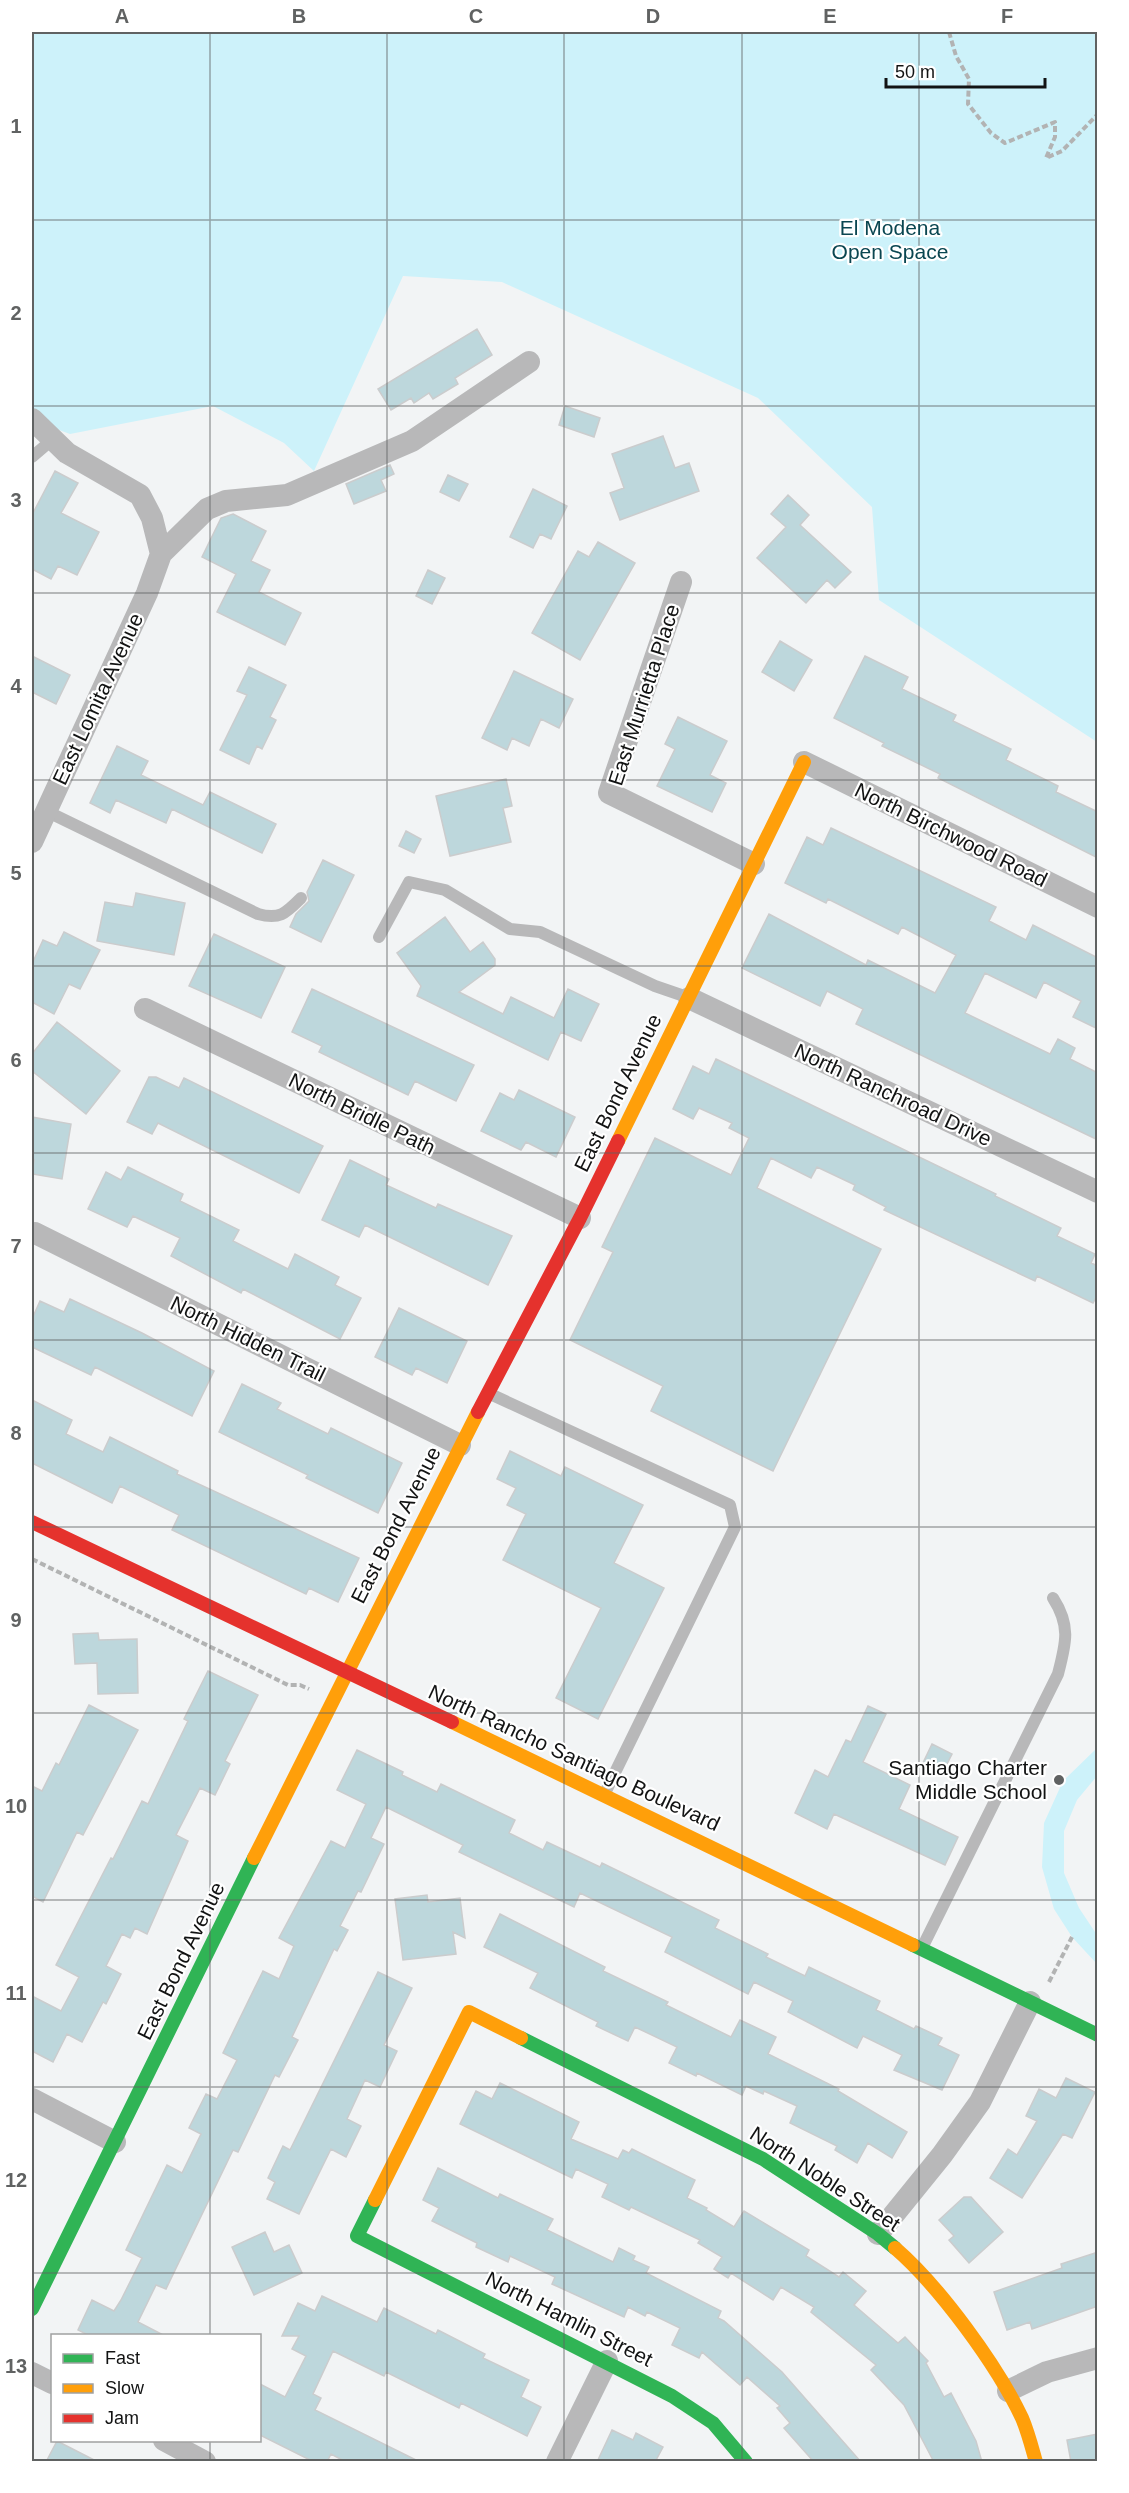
<svg xmlns="http://www.w3.org/2000/svg" width="1129" height="2493" font-family="Helvetica,sans-serif">
  <style>
    .green { fill: #cdf2fa }
    .building { fill: #bdd7dc; stroke: #cbcccd; stroke-width: 1.5 }
    .lines { fill: none; stroke-linecap: round; stroke-linejoin: round }
    .path { stroke: #b2b3b3; stroke-width: 4; stroke-dasharray: 6 3; stroke-linecap: butt }
    .lane { stroke: #b8b8b9; stroke-width: 12 }
    .street { stroke: #b8b8b9; stroke-width: 22 }
    .fast { stroke: #30b455; stroke-width: 14 }
    .slow { stroke: #ff9f0a; stroke-width: 14 }
    .jam { stroke: #e5322d; stroke-width: 14 }
    .grid { fill: none; stroke: #606262; stroke-width: 1.5; stroke-opacity: 0.55 }
    .poi-dot { fill: #606262; stroke: #fff; stroke-width: 2 }
    .labels { text-anchor: middle; stroke-width: 4.5; stroke-linejoin: round; paint-order: stroke }
    .park-label { font-size: 21px; fill: #0a4651; stroke: #fff }
    .street-label { font-size: 21px; fill: #121313; stroke: #fff }
    .poi-label { font-size: 21px; fill: #121313; stroke: #fff; text-anchor: end }
    .neatline { fill: none; stroke: #606262; stroke-width: 2 }
    .grid-label { font-size: 20px; text-anchor: middle; font-weight: bold; fill: #606262 }
  </style>
  <rect width="100%" height="100%" fill="#f2f4f5"/>
  <!-- green -->
  <path class="green" d="M32,32H1097V742L879,600L872,507L758,398L502,282L403,276L314,471L284,443L213,406L70,434L32,420Z
    M1097,1748V1776L1077,1800L1064,1831V1873L1079,1908L1097,1935V1964L1072,1937L1054,1909L1042,1867L1044,1823L1063,1781Z"/>
  <!-- building -->
  <path class="building" d="M477,329L492,355L455,378L458,384L433,399L429,393L414,403L411,398L391,410L378,389Z
    M565,406L600,418L594,437L559,425Z
    M663,436L675,468L689,463L699,491L620,520L610,493L624,488L612,454Z
    M390,465L394,474L381,480L386,491L354,504L346,484Z
    M55,471L78,483L61,513L99,532L77,575L58,566L51,579L32,569V515Z
    M448,475L468,484L459,501L440,492Z
    M533,489L567,506L551,539L540,534L533,548L510,537Z
    M788,495L809,515L800,525L851,572L835,588L827,580L806,603L757,558L786,527L771,514Z
    M233,514L266,531L251,561L270,570L259,592L301,613L285,645L217,612L236,574L202,557L221,518Z
    M598,542L635,563L580,660L532,633L578,551L589,557Z
    M428,570L445,578L432,604L416,596Z
    M780,641L812,660L794,691L762,672Z
    M32,656L70,675L56,704L32,692Z
    M865,656L908,677L902,689L956,715L953,721L1011,749L1006,760L1058,786L1056,792L1098,812V858L938,778L940,774L882,746L884,743L834,718Z
    M249,667L286,685L270,717L276,720L262,749L257,746L249,764L220,750L247,695L237,691Z
    M514,671L573,699L559,728L541,719L529,746L512,738L507,750L482,738Z
    M678,717L727,741L710,775L726,783L712,812L657,786L675,749L665,744Z
    M117,746L148,761L141,775L203,805L210,792L276,824L262,853L172,809L166,823L116,800L110,813L90,803Z
    M506,779L512,806L503,808L511,842L450,856L436,796Z
    M831,828L996,907L989,921L1026,940L1033,925L1098,958V1029L1073,1017L1081,1001L1044,982L1036,998L985,973L965,1013L1050,1054L1058,1039L1075,1048L1070,1059L1098,1073V1140L856,1024L863,1009L827,991L820,1006L742,968L769,914L866,965L868,960L935,993L956,955L902,927L898,934L828,899L826,903L785,883L807,837L823,845Z
    M406,831L421,839L414,853L399,846Z
    M323,860L354,875L321,942L290,927L296,914L309,901L307,892Z
    M136,893L185,903L174,955L97,941L105,902L133,907Z
    M445,917L470,952L483,942L495,959V965L459,992L503,1014L511,997L554,1018L568,989L599,1004L581,1041L561,1032L548,1060L417,996L421,986L397,953Z
    M64,932L100,950L80,989L69,984L54,1014L32,1002V964L43,940L57,946Z
    M214,934L285,967L261,1018L189,986Z
    M312,989L474,1065L456,1101L415,1081L408,1095L319,1052L322,1046L292,1032Z
    M57,1022L120,1071L86,1114L32,1071V1054Z
    M716,1059L996,1194L995,1196L1061,1228L1057,1236L1095,1254L1091,1263L1098,1266V1294L1093,1303L1037,1276L1035,1281L884,1210L886,1207L853,1190L855,1185L817,1167L811,1178L771,1158L757,1188L881,1249L773,1471L651,1411L663,1386L570,1340L613,1252L602,1247L655,1138L731,1175L749,1138L729,1128L732,1123L699,1108L693,1119L673,1109L693,1066L709,1074Z
    M149,1077H156L179,1088L184,1078L323,1146L299,1193L158,1123L152,1134L127,1122Z
    M519,1090L575,1117L556,1157L526,1142L521,1150L481,1131L500,1093L514,1100Z
    M32,1117L71,1124L62,1179L32,1174L34,1160H32Z
    M350,1160L389,1179L386,1185L436,1208L438,1204L512,1236L488,1285L365,1225L359,1237L322,1220Z
    M128,1167L183,1194L180,1201L239,1230L233,1241L288,1269L295,1254L339,1277L335,1285L361,1298L340,1339L243,1289L241,1293L171,1256L180,1238L133,1216L127,1227L88,1209L106,1172L121,1180Z
    M70,1299L142,1333L214,1371L192,1416L95,1367L91,1375L32,1347V1319L40,1301L64,1312Z
    M399,1308L467,1341L447,1383L416,1368L412,1375L375,1357Z
    M242,1384L281,1403L277,1409L328,1434L331,1428L402,1463L378,1513L306,1478L308,1475L219,1432Z
    M32,1400L72,1420L66,1434L103,1452L110,1437L178,1471L177,1474L359,1558L338,1602L309,1588L306,1594L172,1530L179,1515L120,1486L112,1503L32,1463Z
    M510,1451L561,1476L565,1467L643,1505L614,1563L664,1588L598,1719L556,1698L601,1608L503,1560L526,1514L507,1505L516,1488L497,1479Z
    M98,1633L99,1640L137,1639L138,1693L98,1694L97,1663L75,1664L73,1634Z
    M208,1671L258,1695L225,1761L230,1764L215,1795L200,1788L176,1835L188,1841L147,1934L135,1928L130,1938L122,1934L106,1966L121,1974L106,2004L103,2002L82,2042L67,2034L53,2062L32,2051V1996L61,2011L79,1977L56,1965L111,1858L113,1859L142,1801L148,1804L188,1721L184,1719Z
    M89,1705L138,1730L83,1835L77,1832L43,1902L32,1896V1786L42,1791L56,1763L59,1765Z
    M868,1706L886,1714L863,1762L910,1785L899,1809L958,1837L945,1865L834,1814L827,1829L795,1813L815,1770L828,1777L846,1740L851,1742Z
    M932,1744L952,1754L942,1774L922,1765Z
    M357,1750L403,1772L402,1775L437,1792L441,1784L515,1820L509,1833L543,1850L547,1842L600,1867L602,1863L719,1920L715,1928L768,1954L766,1957L805,1976L809,1967L880,2001L876,2010L914,2029L916,2026L942,2038L938,2045L959,2055L942,2090L894,2070L902,2055L863,2036L857,2048L788,2012L793,2001L754,1982L748,1994L665,1952L672,1937L580,1893L574,1907L459,1852L463,1845L386,1807L371,1838L384,1844L361,1892L358,1891L340,1926L348,1930L337,1951L334,1949L292,2037L298,2040L279,2077L275,2075L238,2152L233,2150L166,2289L156,2285L138,2322L165,2336H90L78,2330L92,2300L114,2311L121,2300L142,2258L126,2250L167,2165L182,2173L201,2134L189,2128L206,2094L217,2099L237,2060L223,2053L238,2022L263,1971L279,1979L294,1946L279,1938L331,1841L345,1848L366,1804L337,1790Z
    M427,1895L428,1902L460,1898L465,1938L453,1932L456,1954L403,1960L395,1899Z
    M500,1914L605,1967L603,1971L668,2002L666,2005L731,2037L740,2020L776,2037L768,2054L839,2089L838,2091L907,2132L892,2158L868,2143L857,2163L835,2150L837,2146L790,2123L797,2106L764,2091L763,2094L746,2086L742,2095L697,2073L696,2076L669,2063L677,2047L635,2027L628,2041L596,2026L598,2022L530,1988L538,1973L484,1947Z
    M378,1972L412,1988L384,2045L397,2051L380,2087L365,2080L347,2119L361,2126L346,2157L331,2149L299,2214L267,2199L275,2182L268,2178L283,2146L290,2150Z
    M1066,2078L1095,2092L1072,2138L1063,2134L1022,2198L990,2178L1008,2149L1017,2155L1037,2121L1026,2116L1039,2089L1056,2098Z
    M500,2083L579,2122L571,2139L618,2159L623,2150L629,2153L632,2149L695,2180L687,2198L707,2208L706,2210L734,2227L744,2211L809,2250L806,2256L839,2277L843,2272L866,2291L854,2305L898,2343L905,2337L928,2361L926,2363L944,2397L951,2393L976,2441L982,2462H934L904,2405L871,2370L876,2365L811,2312L814,2307L781,2287L773,2300L731,2273L728,2278L714,2269L722,2257L698,2243L700,2240L631,2207L629,2210L602,2197L608,2184L576,2169L572,2178L460,2124L476,2091L492,2099Z
    M438,2168L498,2198L500,2194L553,2219L547,2230L613,2262L619,2248L635,2256L633,2260L649,2267L646,2273L721,2311L718,2318L724,2321L782,2372L861,2462H814L784,2428L790,2423L777,2408L780,2406L747,2377L740,2385L702,2352L699,2358L672,2345L680,2328L647,2312L645,2316L628,2307L624,2317L552,2284L555,2277L510,2256L508,2262L476,2247L477,2243L432,2221L439,2208L423,2200Z
    M964,2197H971L1003,2232L969,2263L949,2240L954,2236L939,2220Z
    M265,2232L274,2252L289,2245L302,2273L254,2295L232,2247Z
    M1098,2252V2306L1032,2329L1030,2322L1007,2330L994,2292L1062,2268L1061,2264Z
    M322,2296L377,2322L384,2308L436,2334L438,2330L485,2354L483,2358L529,2380L521,2397L541,2407L527,2436L461,2403L459,2408L386,2372L384,2376L333,2351L313,2394L321,2398L315,2410L420,2462H346L331,2454L327,2462H314L260,2435V2384L285,2397L306,2356L292,2349L299,2336H282L298,2303L315,2311Z
    M612,2430L633,2440L636,2433L663,2447L655,2462H597Z
    M1098,2434V2462H1071L1067,2440Z
    M57,2441L98,2462H46Z"/>
  <g class="lines">
    <!-- path -->
    <path class="path" d="M949,32L956,56L969,79L968,104L991,133L1005,143L1055,122V137L1046,158L1062,151L1098,114
      M32,1559L288,1685H300L309,1689
      M1049,1982L1072,1937"/>
    <!-- lane -->
    <path class="lane" d="M32,457L46,445
      M46,811L258,914C280,920 286,913 301,898
      M379,937L409,882L445,890L510,929L540,932L655,986L687,997
      M488,1393L730,1505L735,1527L605,1793
      M922,1948L1058,1674C1066,1643 1071,1626 1053,1598"/>
    <!-- street -->
    <path class="street" d="M32,419L67,453L140,495L152,518L161,554
      M681,582L609,793L754,864
      M804,762L1098,907
      M32,842L147,593L161,554L207,509L226,501L287,495L412,441L529,362
      M689,998L1098,1192
      M145,1009L580,1218
      M35,1233L460,1445
      M32,2099L115,2142
      M878,2234L942,2155L980,2102L1030,2002
      M32,2373L52,2383
      M1008,2391L1047,2372L1098,2358
      M164,2440L205,2462
      M557,2462L607,2361"/>
    <!-- fast -->
    <path class="fast" d="M913,1945L1098,2035
      M521,2038L763,2159L878,2234L895,2248
      M375,2200L357,2236L672,2396L713,2423L746,2462
      M32,2309L254,1858"/>
    <!-- slow -->
    <path class="slow" d="M618,1141L804,762
      M452,1722L913,1945
      M254,1858L478,1412
      M375,2200L469,2012L521,2038
      M895,2248C939,2286 997,2365 1022,2418C1028,2432 1032,2448 1036,2462"/>
    <!-- jam -->
    <path class="jam" d="M478,1412L580,1218L618,1141
      M32,1522L452,1722"/>
  </g>
  <!-- grid -->
  <path class="grid" d="M210,32V2336M387,32V2462M564,32V2462M742,32V2462M919,32V2462M32,220H1098M32,406H1098M32,593H1098M32,780H1098M32,966H1098M32,1153H1098M32,1340H1098M32,1527H1098M32,1713H1098M32,1900H1098M32,2087H1098M32,2273H1098M210,2440V2462"/>
  <!-- markers -->
  <circle class="poi-dot" cx="1059" cy="1780" r="6"/>
  <g class="labels">
    <!-- park labels -->
    <g class="park-label">
      <text x="890" y="235">El Modena<tspan x="890" dy="24">Open Space</tspan></text>
    </g>
    <!-- street labels -->
    <g class="street-label">
      <text transform="translate(644 695) rotate(-72)" y="7">East Murrietta Place</text>
      <text transform="translate(98 699) rotate(-65)" y="7">East Lomita Avenue</text>
      <text transform="translate(951 835) rotate(26)" y="7">North Birchwood Road</text>
      <text transform="translate(618 1093) rotate(-64)" y="7">East Bond Avenue</text>
      <text transform="translate(893 1095) rotate(25)" y="7">North Ranchroad Drive</text>
      <text transform="translate(362 1114) rotate(26)" y="7">North Bridle Path</text>
      <text transform="translate(248 1339) rotate(26)" y="7">North Hidden Trail</text>
      <text transform="translate(396 1525) rotate(-63)" y="7">East Bond Avenue</text>
      <text transform="translate(574 1758) rotate(25)" y="7">North Rancho Santiago Boulevard</text>
      <text transform="translate(181 1961) rotate(-64)" y="7">East Bond Avenue</text>
      <text transform="translate(825 2179) rotate(33)" y="7">North Noble Street</text>
      <text transform="translate(569 2319) rotate(27)" y="7">North Hamlin Street</text>
    </g>
    <!-- poi labels -->
    <g class="poi-label">
      <text x="1047" y="1775">Santiago Charter<tspan x="1047" dy="24">Middle School</tspan></text>
    </g>
  </g>
  <!-- border -->
  <rect width="1129" height="2493" fill="none" stroke="#ffffff" stroke-width="66"/>
  <!-- legend -->
  <rect x="51" y="2334" width="210" height="108" fill="#ffffff" stroke="#a0a1a1" stroke-width="1.5"/>
  <rect x="63" y="2354" width="30" height="9" fill="#30b455" stroke="#a0a1a1" stroke-width="1.5"/>
  <text x="105" y="2364" font-size="18" fill="#121313">Fast</text>
  <rect x="63" y="2384" width="30" height="9" fill="#ff9f0a" stroke="#a0a1a1" stroke-width="1.5"/>
  <text x="105" y="2394" font-size="18" fill="#121313">Slow</text>
  <rect x="63" y="2414" width="30" height="9" fill="#e5322d" stroke="#a0a1a1" stroke-width="1.5"/>
  <text x="105" y="2424" font-size="18" fill="#121313">Jam</text>
  <!-- scale -->
  <path d="M886 78v9h159v-9" fill="none" stroke="#121313" stroke-width="3"/>
  <text x="895" y="78" font-size="18" fill="#121313" stroke="#ffffff" stroke-width="4.5" paint-order="stroke">50 m</text>
  <rect x="33" y="33" width="1063" height="2427" class="neatline"/>
  <g class="grid-label">
    <text x="122" y="23">A</text>
    <text x="299" y="23">B</text>
    <text x="476" y="23">C</text>
    <text x="653" y="23">D</text>
    <text x="830" y="23">E</text>
    <text x="1007" y="23">F</text>
    <text x="16" y="133">1</text>
    <text x="16" y="320">2</text>
    <text x="16" y="507">3</text>
    <text x="16" y="693">4</text>
    <text x="16" y="880">5</text>
    <text x="16" y="1067">6</text>
    <text x="16" y="1253">7</text>
    <text x="16" y="1440">8</text>
    <text x="16" y="1627">9</text>
    <text x="16" y="1813">10</text>
    <text x="16" y="2000">11</text>
    <text x="16" y="2187">12</text>
    <text x="16" y="2373">13</text>
  </g>
</svg>
